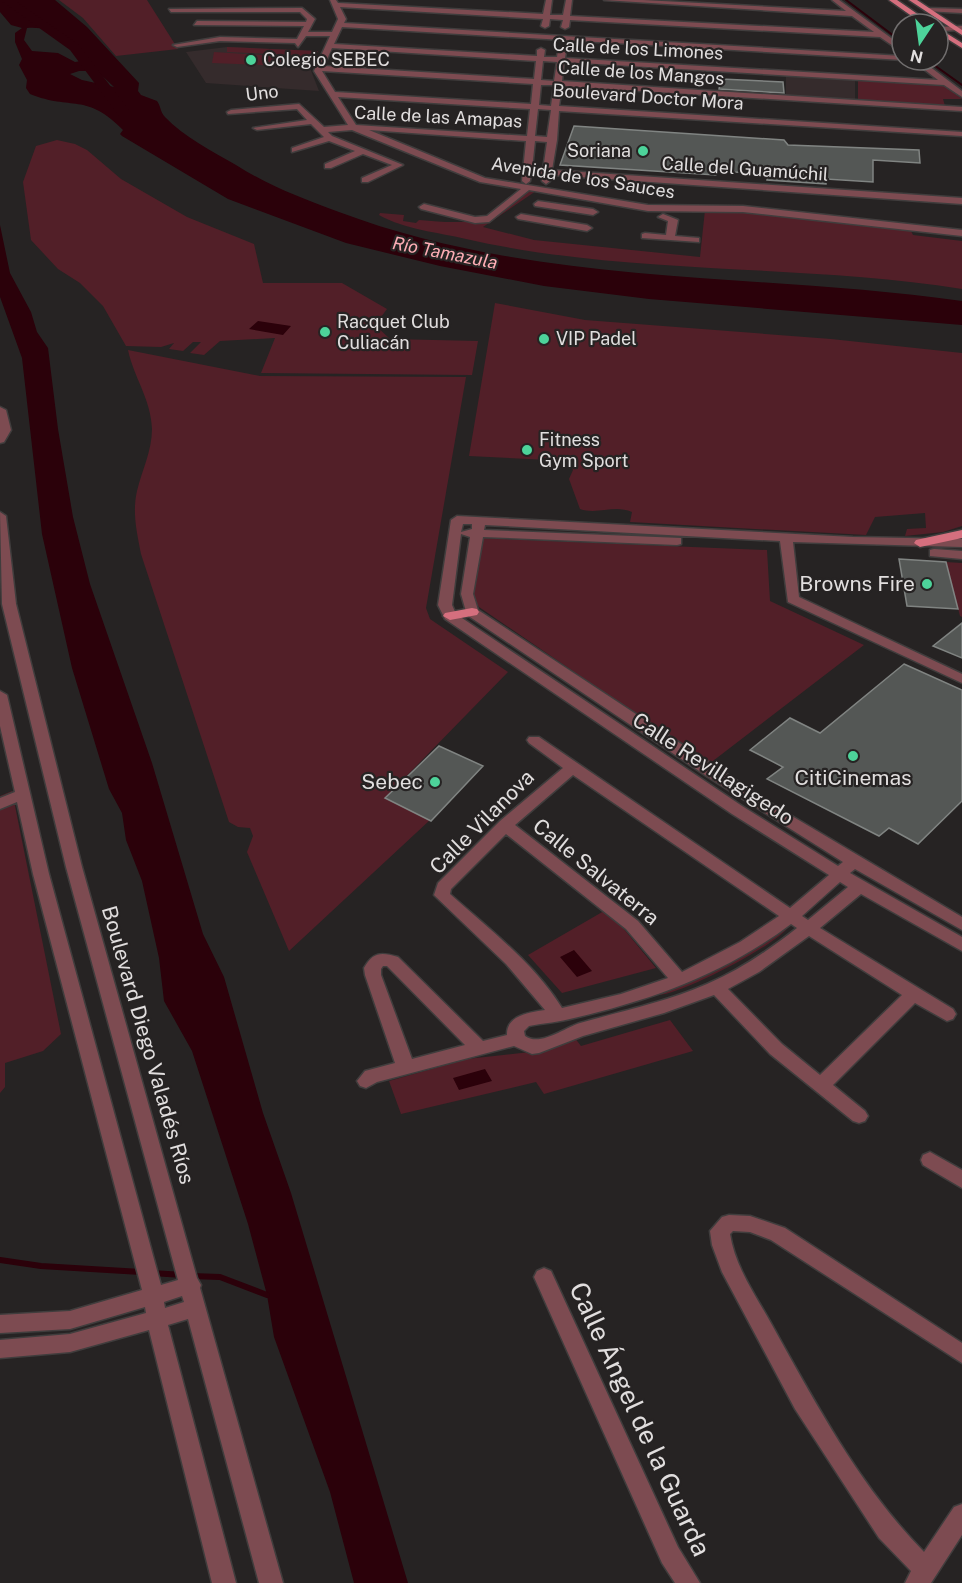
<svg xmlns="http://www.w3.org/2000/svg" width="962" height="1583" font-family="'Public Sans',sans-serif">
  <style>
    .built { fill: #352b2c }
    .green { fill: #521f28 }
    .water { fill: #2b010a; fill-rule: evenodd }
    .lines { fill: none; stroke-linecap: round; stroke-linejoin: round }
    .stream-far1 { stroke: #2b010a; stroke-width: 2 }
    .stream { stroke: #2b010a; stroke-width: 6 }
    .river { fill: #2b010a; fill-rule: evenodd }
    .building { fill: #545755; stroke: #808482; stroke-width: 1.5 }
    .minor-casing { stroke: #403d3d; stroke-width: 3 }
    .major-casing { stroke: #403d3d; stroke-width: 3 }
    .minor { fill: #7d4b51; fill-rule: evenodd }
    .major { fill: #d56f7e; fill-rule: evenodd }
    .poi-dot { fill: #4dd39a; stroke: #262323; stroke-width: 2 }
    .labels { text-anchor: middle; stroke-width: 4.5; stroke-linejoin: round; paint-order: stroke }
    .far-street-label { font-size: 18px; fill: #e1dede; stroke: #262323 }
    .far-poi-label { font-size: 18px; fill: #e1dede; stroke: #262323; text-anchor: start }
    .far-water-label { font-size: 18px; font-style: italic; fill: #feadb5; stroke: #262323 }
    .poi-label { font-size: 21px; fill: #e1dede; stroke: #262323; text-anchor: end }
    .street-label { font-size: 21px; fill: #e1dede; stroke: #262323 }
    .near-street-label { font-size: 26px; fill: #e1dede; stroke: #262323 }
  </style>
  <rect width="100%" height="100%" fill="#262323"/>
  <!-- built -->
  <path class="built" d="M227,47L318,51L310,68L319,91L206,83L186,52Z
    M786,74L855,79V101L786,96Z"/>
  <!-- green -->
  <path class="green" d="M59,0H147L178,49L116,56L83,18Z
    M227,47L318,51L313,61L296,60L295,55L227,52Z
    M214,52L292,57L286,66L212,63Z
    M858,79L943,84L962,99H943L945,106L858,101Z
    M57,140L75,144L87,150L121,179L187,217L254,244L263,283H342L387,309L375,325L390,339L478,341L472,375L261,373L275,338L220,341L204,355L190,353L201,342H193L183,351L169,349L174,343L161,347L126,346L103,306L80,283L58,269L31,240L23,182L36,146Z
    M528,190L536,191L483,227L534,240L700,257L705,210L834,219L911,231L913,235L962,241V289C798,263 629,276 466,239C437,232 406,230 379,215L380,213L404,215L403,221L416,223L419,220C465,224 492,226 528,190Z
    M495,303L585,320L831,339L962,353V526L943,532L905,536L907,529L926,528L925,513L875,517L866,535L630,522L632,512C614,504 598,515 580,509L569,479L573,470L569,461L469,456Z
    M128,350L260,376L466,377L426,608L430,619L508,672L386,797L430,820L289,951L247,852L253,836L250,828L238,827L229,822L141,554C137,533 132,513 137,491C142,470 152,451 152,429C151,399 134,378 128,350Z
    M479,538L767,550L770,601L864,645L709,764L479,607L471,597Z
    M946,562L962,563V617L960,616Z
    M12,791L61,1034L43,1051L5,1063V1087L0,1093V796Z
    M604,911L623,928L656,968L562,993L528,955Z
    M789,926C779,944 680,995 659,995L749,952Z
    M670,1020L693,1051L544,1094L536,1082L401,1114L389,1081L467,1059L548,1050L574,1037L581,1046Z"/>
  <!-- water -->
  <path class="water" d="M0,0H55L87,27L139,83L138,91L141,95L157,101C161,106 160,112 165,117C184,137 212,151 236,165C271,187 301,198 339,212C538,287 755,272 962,301V325L649,299L544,286L440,266L346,243L228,199L122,136L120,134L123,130C86,92 72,111 30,94L26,88L27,80L19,65L22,59L15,42V33L22,28L11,25L0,12ZM27,28C51,26 75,38 81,61L75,62L58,53L32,51L24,40ZM79,71H97L114,87L82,80L70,74Z
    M0,225L10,273L31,312L37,332L48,348L58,429L73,517L90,584L152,763L203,934L224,977L263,1113L291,1193L408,1583H354L330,1492L274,1337L267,1295L248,1224L192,1051L164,1001L159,958L142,881L126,840L122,813L109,789L72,668L42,534L22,358L0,297Z
    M258,321L291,326L283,335L249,329Z
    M574,950L592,971L577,977L560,957Z
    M485,1069L492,1081L459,1090L453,1078Z"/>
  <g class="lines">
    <!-- stream-far1 -->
    <path class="stream-far1" d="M846,0L902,42
      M927,60L962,85"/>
    <!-- stream -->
    <path class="stream" d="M0,1260L41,1266L141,1272
      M152,1273L183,1275
      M191,1276L220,1277L267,1295"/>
    <!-- river -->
    <path class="river" d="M0,0H14L78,44L129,110V116H119L70,50Z"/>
  </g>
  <!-- building -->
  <path class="building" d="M721,79L783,82L784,93L719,89Z
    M574,126L784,140L788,145L919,150L920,163L873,160V182L826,179V184L767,180L768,174L717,171L716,175L560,165Z
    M899,559L946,562L958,609L907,606Z
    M962,623V658L933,646Z
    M904,664L962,690V801L918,844L889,828L879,836L767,779L783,767L750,750L790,718L820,733Z
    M439,746L483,766L431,821L385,798Z"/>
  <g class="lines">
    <!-- minor casing -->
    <g class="minor-casing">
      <path id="minor" d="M330,0H336L338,3L543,14L546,0H552L550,15H563L566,0H572L570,16L874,32L852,16L604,0H643L846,11L832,0H839L902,46V52L880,37L570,20L569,27L565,29L561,27L563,20L550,19L549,26L545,28L541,26L543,19L340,7L346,19L344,23L902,56L903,60L342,27L334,44L537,56V50L541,48L545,50L544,57H557L558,51L562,49L566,51L565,58L938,80L912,60H921L962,91V97L944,85L564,62L562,81L962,107V111L562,86L559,106L962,132V136L559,111L557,140L552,170L962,198V204L551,175L550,181L546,184L542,181V175L531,174L530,181L526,184L522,181L526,141L369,130L485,178L648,205L743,206L962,230V236L743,212L648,211L529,190L489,222L475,223L421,209L419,207L424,204L475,217L487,216L521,189L480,182L352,130L328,132L332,136L403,165L368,182H362V178L392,165L363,154L331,168H325V164L355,151L329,141L292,152V148L324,137L311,124L257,130L253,128L307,120L297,109L228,114L227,112L231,110L299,104L324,127L348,125L314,71L330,36H306L298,47L295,43L220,41L177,47L173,45L220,37L297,39L304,26L194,25L197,21L306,22L307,19L300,12H171L169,9L302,8L315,19L308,32H332L338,19ZM332,48L536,61L534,79L324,66ZM543,61L557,62L554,81L541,80ZM322,71L533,84L531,104L335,92ZM541,85H554L551,106L539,105ZM338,97L530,109L527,136L356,125ZM538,109L551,110L547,137L535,136ZM535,141L547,142L543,170L532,169Z
        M927,8L962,9V13L925,11Z
        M962,26V30L938,31V27Z
        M538,201L593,209L598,212L593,215L535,206L534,204Z
        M521,214L587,225L592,228L587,231L518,219L516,217Z
        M663,214L678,220L675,236L699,238V242L642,238V234L645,233L666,235L668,221L658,217Z
        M0,407L6,410L11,430L4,442L0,443Z
        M0,512L6,516L16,604L82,867L197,1278L201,1285L200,1288L283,1583H259L188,1319L168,1325L236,1583H212L149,1330L70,1352L0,1358V1340L70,1334L146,1313L145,1307L70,1329L0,1333V1315L70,1311L142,1290L33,874L17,802L0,809V798L15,792L0,726V691L7,695L49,874L161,1285L178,1280L66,867L2,604ZM182,1296L184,1302L165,1308L164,1302Z
        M457,516L853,537L962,539V547L793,542L799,597L962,674V683L788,602L780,541L485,525L484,530L681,538V544L677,545L483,537L473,594L478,610L780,809L962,917V930L855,869L850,873L962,937V951L861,894L820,928L953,1009L956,1014L953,1019L947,1021L915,1003L833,1085L865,1111L868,1116L865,1121L859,1123L853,1121L770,1054L714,995L664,1013L583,1036L539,1053L532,1054L514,1046L377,1082L366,1088L360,1086L357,1081L365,1071L395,1063L365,975L364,968C373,952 381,952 398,957L483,1041L507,1035C506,1015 531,1012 545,1010L506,964L434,895L438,883L500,821L563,768L529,743L527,740L529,737H539L790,908L829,875L732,814L445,619L438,605L451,520ZM463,524H472V529L461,532ZM461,534L470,537L461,594L467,615L708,777L843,862L838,866L742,806L456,614L452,605ZM573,775L779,916L740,942L682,972L638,921L515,825ZM506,834L626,929L668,978L621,994L562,1008C534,963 489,929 450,894L451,889ZM840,882L848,887L808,920L802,916ZM791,924L797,928C769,950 740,970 707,984C666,1002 622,1011 580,1023C564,1028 540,1047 525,1036L524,1031L529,1026C544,1023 560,1022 574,1018C653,1000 726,973 791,924ZM809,936L902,995L820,1075L782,1044L728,989L759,972ZM383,966H387L465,1045L412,1059L381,975V969Z
        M934,549L962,551V559L930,556V550Z
        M930,1152L962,1170V1188L923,1165L921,1160L923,1155Z
        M729,1215L750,1216L785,1228L962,1343V1363L771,1240L750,1232L733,1231L730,1234C735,1267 756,1296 772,1325C816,1404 860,1487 924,1552L954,1507L962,1504V1535L931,1583H905L911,1571L879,1538L795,1409L722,1272L712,1245L710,1231L722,1217Z
        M544,1268L551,1271L678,1547L700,1583H675L662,1563L534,1277L537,1271Z"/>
    </g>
    <!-- major casing -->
    <g class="major-casing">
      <path id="major" d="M889,0H897L932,24H923Z
        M909,0H917L962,30V35Z
        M938,28L962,43V48L938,33Z
        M962,530V538L920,547L914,543L916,540Z
        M472,608L477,609L479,612L477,615L450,620L443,616L445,613Z"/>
    </g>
    <!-- minor -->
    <use href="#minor" class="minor"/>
    <!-- major -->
    <use href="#major" class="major"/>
  </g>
  <!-- markers -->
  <g class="poi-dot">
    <circle cx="251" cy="60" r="6"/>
    <circle cx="643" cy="151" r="6"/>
    <circle cx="325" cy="332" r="6"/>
    <circle cx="544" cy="339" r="6"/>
    <circle cx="527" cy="450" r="6"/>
    <circle cx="927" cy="584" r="6"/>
    <circle cx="853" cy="756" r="6"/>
    <circle cx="435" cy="782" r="6"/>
  </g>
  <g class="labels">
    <!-- far-street labels -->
    <g class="far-street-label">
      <text transform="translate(638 49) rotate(3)" y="6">Calle de los Limones</text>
      <text transform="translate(641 73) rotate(4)" y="6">Calle de los Mangos</text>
      <text transform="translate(262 93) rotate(-7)" y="6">Uno</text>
      <text transform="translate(648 97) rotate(4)" y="6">Boulevard Doctor Mora</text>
      <text transform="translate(438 117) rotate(3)" y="6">Calle de las Amapas</text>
      <text transform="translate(745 169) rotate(4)" y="6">Calle del Guamúchil</text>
      <text transform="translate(583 178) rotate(9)" y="6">Avenida de los Sauces</text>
    </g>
    <!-- far-poi labels -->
    <g class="far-poi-label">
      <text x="263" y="66">Colegio SEBEC</text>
      <text x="631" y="157" text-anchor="end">Soriana</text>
      <text x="337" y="328">Racquet Club<tspan x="337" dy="21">Culiacán</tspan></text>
      <text x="556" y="345">VIP Padel</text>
      <text x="539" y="446">Fitness<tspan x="539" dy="21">Gym Sport</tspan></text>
    </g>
    <!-- far-water labels -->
    <g class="far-water-label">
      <text transform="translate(445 253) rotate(11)" y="6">Río Tamazula</text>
    </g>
    <!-- poi labels -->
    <g class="poi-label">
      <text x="915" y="591">Browns Fire</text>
      <text x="853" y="785" text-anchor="middle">CitiCinemas</text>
      <text x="423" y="789">Sebec</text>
    </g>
    <!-- street labels -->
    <g class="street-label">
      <text transform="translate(713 769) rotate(33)" y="7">Calle Revillagigedo</text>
      <text transform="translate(482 822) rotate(-45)" y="7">Calle Vilanova</text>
      <text transform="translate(596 872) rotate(39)" y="7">Calle Salvaterra</text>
      <text transform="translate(148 1045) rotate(74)" y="7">Boulevard Diego Valadés Ríos</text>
    </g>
    <!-- near-street labels -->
    <g class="near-street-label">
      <text transform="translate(640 1419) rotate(65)" y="9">Calle Ángel de la Guarda</text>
    </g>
  </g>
  <!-- north arrow -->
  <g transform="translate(920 42) rotate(193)"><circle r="28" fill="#262323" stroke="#716e6e" stroke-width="1.5"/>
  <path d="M0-4.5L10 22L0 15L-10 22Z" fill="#4dd39a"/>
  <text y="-9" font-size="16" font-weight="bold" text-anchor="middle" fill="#e1dede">N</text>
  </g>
</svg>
